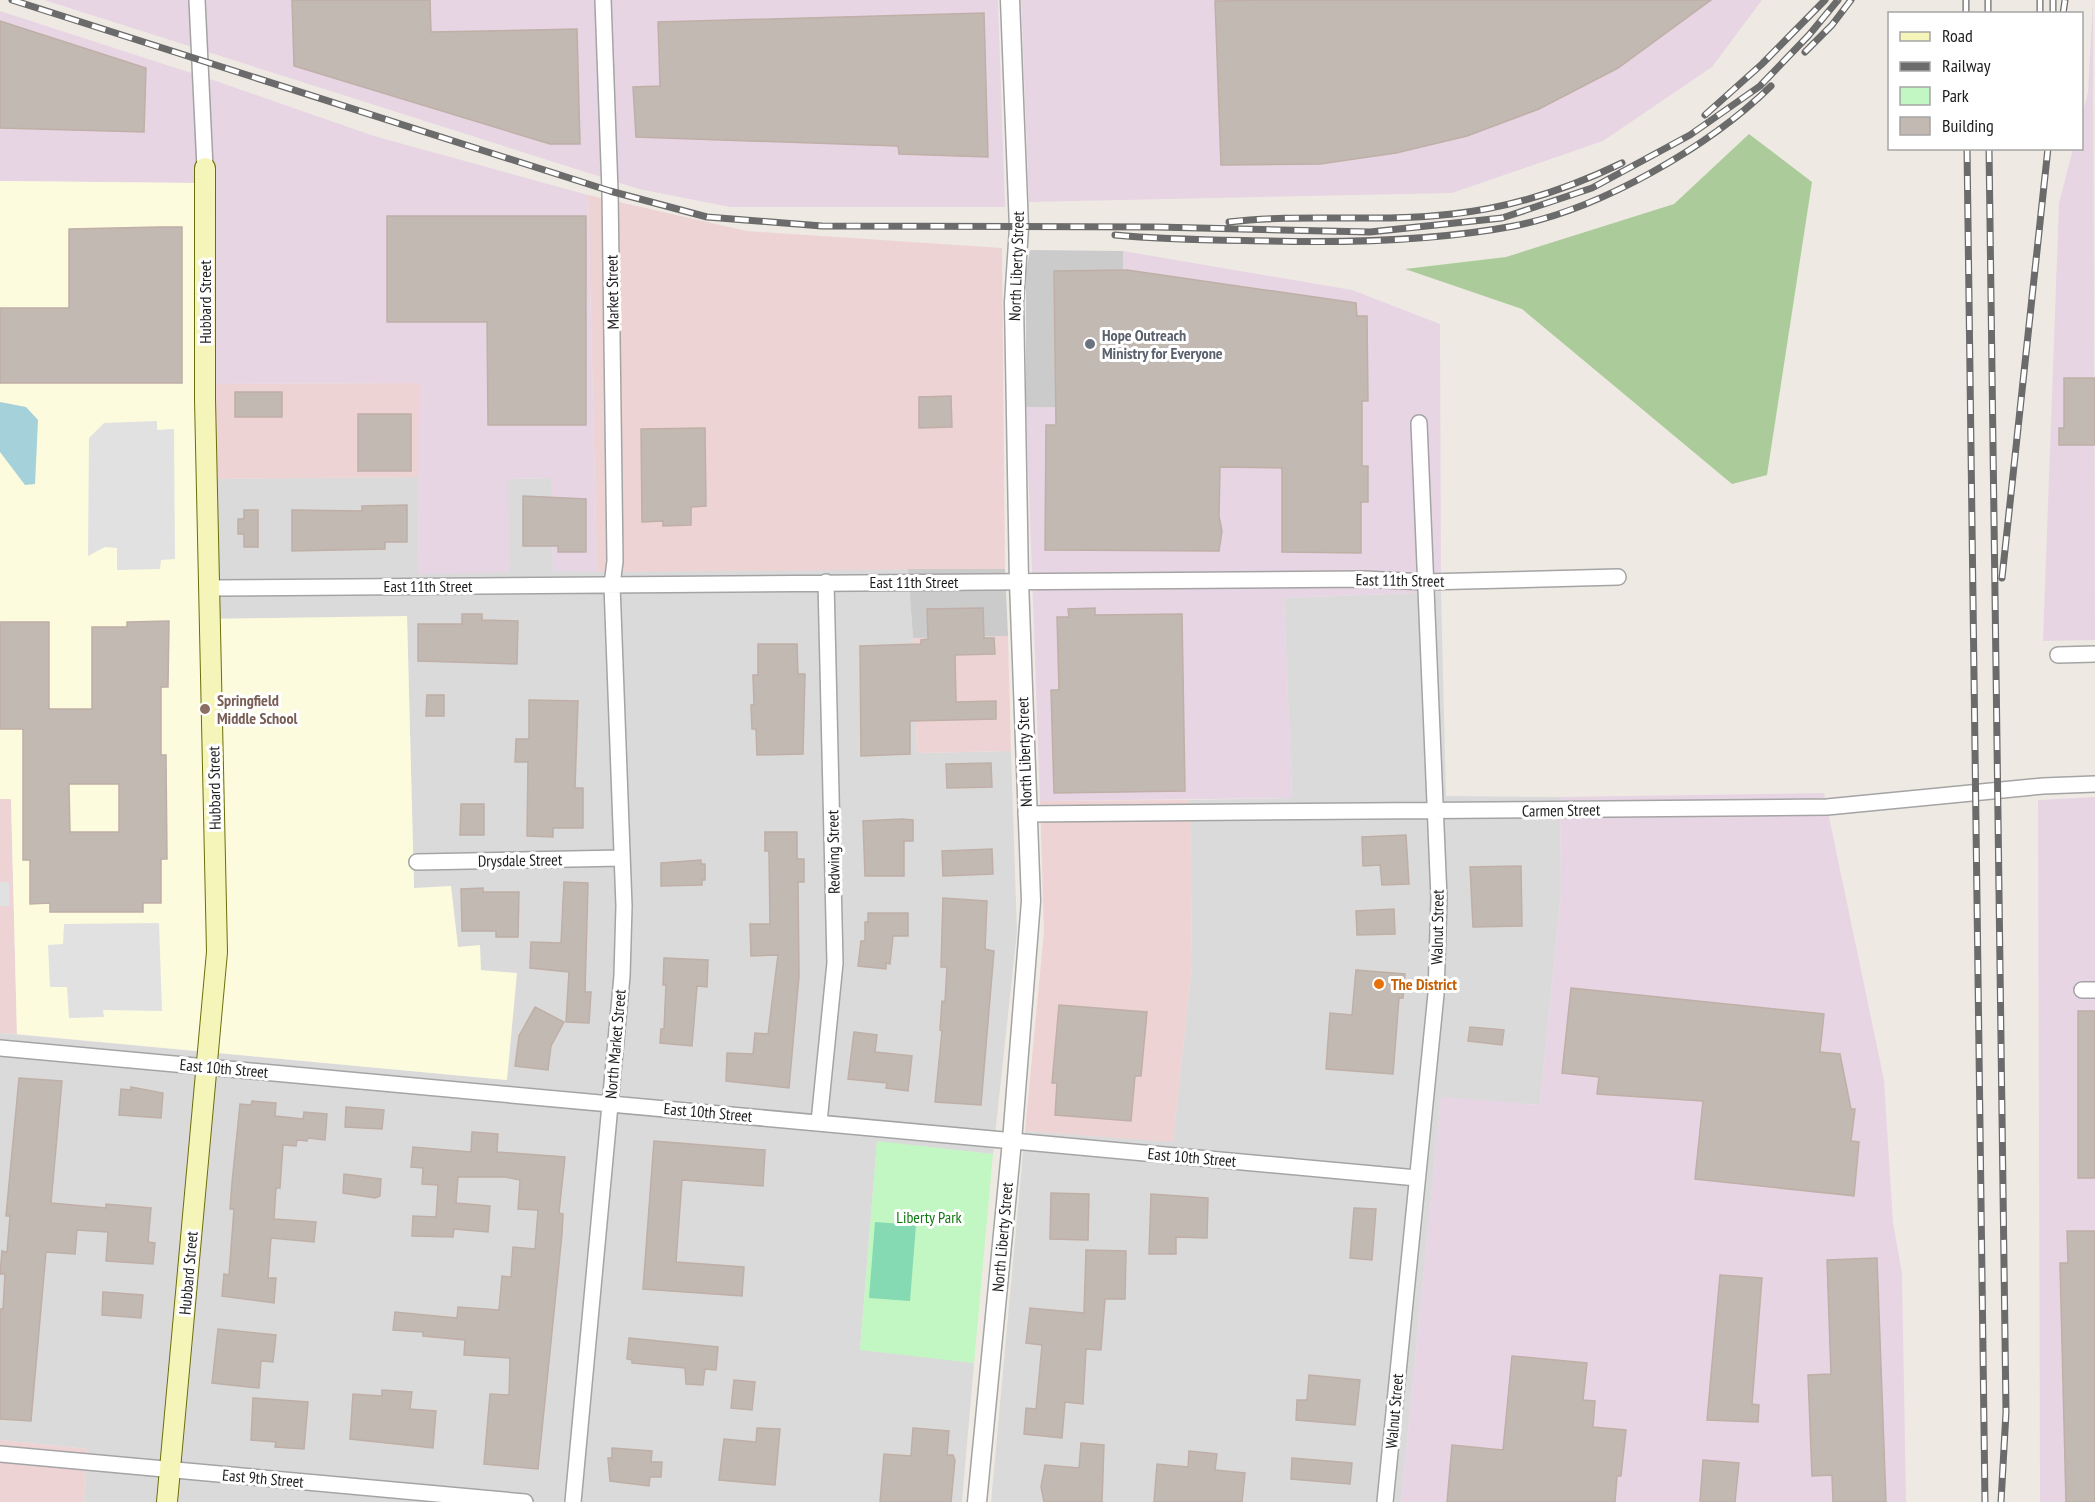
<svg xmlns="http://www.w3.org/2000/svg" width="2095" height="1502" font-family="'PT Sans Narrow',sans-serif">
  <style>
    .residential { fill: #dbdada }
    .commercial { fill: #eed3d4 }
    .industrial { fill: #e7d5e4 }
    .education { fill: #fdfbdd }
    .religious { fill: #cbcbcb }
    .forest { fill: #accb9a }
    .park { fill: #c2f6c2 }
    .pitch { fill: #85d9b3 }
    .parking { fill: #e1e1e1 }
    .water { fill: #a5d1da }
    .building { fill: #c2b9b3; stroke: #bfafa6; stroke-width: 1.5; fill-rule: evenodd }
    .lines { fill: none; stroke-linecap: round; stroke-linejoin: round }
    .minor-casing { stroke: #a4a4a4; stroke-width: 18 }
    .tertiary-casing { stroke: #a4a4a4; stroke-width: 21 }
    .secondary-casing { stroke: #6a6e0a; stroke-width: 22 }
    .minor { stroke: #fff; stroke-width: 15 }
    .tertiary { stroke: #fff; stroke-width: 18 }
    .secondary { stroke: #f6f5b9; stroke-width: 20 }
    .rail-casing { stroke: #6b6b6b; stroke-width: 7 }
    .rail { stroke: #fff; stroke-width: 4.5; stroke-dasharray: 14; stroke-linecap: butt }
    .worship-dot { fill: #6b7280; stroke: #fff; stroke-width: 2 }
    .education-dot { fill: #8d6e63; stroke: #fff; stroke-width: 2 }
    .food-dot { fill: #e8710a; stroke: #fff; stroke-width: 2 }
    .labels { text-anchor: middle; stroke-width: 6; stroke-linejoin: round; paint-order: stroke }
    .street-label { font-size: 16px; fill: #1d1d1d; stroke: #fff }
    .worship-label { font-size: 16px; font-weight: bold; fill: #5b616d; stroke: #fff; text-anchor: start }
    .education-label { font-size: 16px; font-weight: bold; fill: #785e54; stroke: #fff; text-anchor: start }
    .food-label { font-size: 16px; font-weight: bold; fill: #c56008; stroke: #fff; text-anchor: start }
    .park-label { font-size: 16px; fill: #117612; stroke: #fff }
  </style>
  <rect width="100%" height="100%" fill="#eeeae3"/>
  <!-- residential -->
  <path class="residential" d="M419,477L418,574L508,479L552,478L553,571L908,569L913,638L917,753L1011,751L1017,932L993,1154L877,1142L860,1349L974,1363L962,1502H84L88,1449L0,1440V1033L507,1080L481,970L458,947L414,889L407,617L200,619L199,479Z
    M1441,592L1446,796L1560,797L1561,894L1540,1105L1441,1098L1401,1502H991L1025,1131L1173,1141L1192,964L1190,800L1292,798L1284,598Z"/>
  <!-- commercial -->
  <path class="commercial" d="M588,195L747,231L1002,248L1005,569L597,572Z
    M420,383L419,477L199,479L197,384Z
    M1008,636L1011,751L917,753L913,638Z
    M11,798L17,1034L0,1033V799Z
    M1190,800L1192,964L1173,1142L1025,1131L1044,931L1040,801Z
    M0,1440L88,1449L84,1502H0Z"/>
  <!-- industrial -->
  <path class="industrial" d="M44,0H998L1005,207H730L639,189Z
    M1021,0H1762L1712,67L1603,141L1452,193L1029,202Z
    M2093,0L2095,640L2043,641L2059,203L2073,149L2082,148V116L2088,92Z
    M0,11L216,81L374,136L588,195L597,572L553,571L551,478L508,479L510,572L418,574L419,383L197,384L195,183L0,181Z
    M1123,251L1352,290L1440,324L1441,592L1284,598L1292,798L1040,801L1026,407L1124,408Z
    M1824,793L1884,1080L1893,1223L1902,1273L1906,1502H1401L1441,1097L1540,1105L1561,894L1560,797Z
    M2095,797V1502H2040L2038,800Z"/>
  <!-- education -->
  <path class="education" d="M0,181L196,183L200,619L407,616L414,888L451,886L458,947L480,945L481,970L517,973L507,1080L17,1034L11,799H0Z"/>
  <!-- religious -->
  <path class="religious" d="M1030,250L1123,251L1124,408L1026,407V272Z
    M908,569H1005L1008,636L913,638Z"/>
  <!-- forest -->
  <path class="forest" d="M1749,134L1812,182L1767,475L1732,484L1522,309L1405,269L1506,257L1674,204Z"/>
  <!-- park -->
  <path class="park" d="M877,1141L993,1154L974,1363L860,1350Z"/>
  <!-- pitch -->
  <path class="pitch" d="M875,1222L916,1225L910,1301L869,1298Z"/>
  <!-- parking -->
  <path class="parking" d="M157,421V430L174,429L175,559L161,560L160,569L117,570V548L105,547L88,556L89,438L104,423Z
    M0,882H9L10,906H0Z
    M159,923L162,1011L103,1010L104,1017L69,1018L67,987H50L48,945L63,944L64,924Z"/>
  <!-- water -->
  <path class="water" d="M0,402L26,407L38,420L35,484L25,485L0,452Z"/>
  <!-- building -->
  <path class="building" d="M292,0H430L431,32L577,29L580,144H550L294,66Z
    M1265,0H1711L1618,68L1539,109L1467,136L1396,153L1320,164L1221,165L1215,1Z
    M984,13L988,157L899,154L898,146L636,137L633,87L660,86L658,22Z
    M0,21L146,68L144,132L0,128Z
    M387,216H586V425H488L487,322H387Z
    M160,227H182V383H0V308H69V229Z
    M1127,270L1356,303L1357,316H1367L1368,401H1362V466H1368V502H1361V553L1282,552V468L1220,467L1219,516L1222,531L1219,551L1045,550L1046,425H1056L1054,271Z
    M2064,378H2095V445H2059V428H2064Z
    M235,392H282V417H235Z
    M951,396L952,427L919,428V397Z
    M358,414H411V471H358Z
    M705,428L706,506L691,507V525L663,526V521L642,522L641,429Z
    M523,496L586,499V552H558V546H523Z
    M407,505V542H385V549L292,551V510L362,511V506Z
    M244,510H258V547H244V534H238V519H244Z
    M983,608L984,638H994L995,654L955,655L956,702L996,701V719L910,721V754L861,756L860,646L921,644V640L928,639L927,609Z
    M1095,608V615L1182,614L1185,791L1054,793L1051,690H1059L1057,617H1069L1068,609Z
    M462,614H482V620L518,621L517,664L418,661V624H462Z
    M169,621L168,687H161V755H166L167,859H161V903H143V912H50V903L30,904V860H23V729H0V622H49V709H92V627H127V622ZM69,784H119V832H70Z
    M758,644H797L798,674H805L803,754L757,755L756,729H752L751,705H754L753,675H758Z
    M427,695H444V716H426Z
    M529,700L578,701L575,788H583V828H553V837L527,836L528,762H515L516,739H529Z
    M991,763L992,787L947,788L946,764Z
    M461,804H484V835H460Z
    M902,819L913,820V841H904V876H865L863,821Z
    M765,832H797V859H804V882H798L799,976L789,1088L726,1081L727,1053L753,1054L755,1033L768,1034L778,955L751,956L750,924H770L769,851H765Z
    M1406,835L1409,884L1382,885L1380,865L1363,866L1362,837Z
    M992,849L993,874L943,876L942,851Z
    M701,860V864H705V880H702V885L661,886V863Z
    M1521,866L1522,926L1473,927L1470,867Z
    M564,882L588,883L585,992H591L589,1023L566,1022L569,972L530,968L531,942L561,943Z
    M483,888V892H519L518,937H496V931H462L461,889Z
    M943,898L987,901L985,949L994,951L981,1105L935,1102L942,1031L940,1030L942,1001L945,1002L947,967H941Z
    M1394,909L1395,934L1357,935L1356,911Z
    M868,913H908V936H893L890,964L886,963V969L858,966L861,941H865V922H868Z
    M664,958L708,960L707,987L697,986L692,1046L660,1043L661,1029H664L666,985H663Z
    M1356,970L1405,974L1403,998H1399L1393,1074L1326,1069L1330,1013L1352,1015Z
    M1571,988L1824,1014L1820,1052L1840,1054L1851,1109H1855L1851,1141L1859,1142L1854,1196L1695,1179L1703,1101L1597,1094L1599,1077L1562,1073Z
    M1059,1005L1147,1012L1141,1076H1135L1131,1121L1055,1115L1057,1083H1052Z
    M535,1007L564,1022L551,1046L548,1070L515,1066L519,1036Z
    M2078,1011H2095V1178H2078Z
    M1470,1027L1504,1030L1502,1045L1468,1041Z
    M854,1032L877,1035L875,1052L912,1056L908,1091L886,1088L887,1083L848,1079Z
    M19,1078L62,1081L51,1203L106,1208V1204L151,1208L148,1242L155,1243L153,1264L106,1261L108,1232L77,1230L75,1254L46,1252L31,1421L0,1419V1309H3L5,1274H0L2,1251L7,1252L10,1216H6Z
    M131,1087L163,1093L161,1118L119,1115L121,1089L131,1090Z
    M252,1101L276,1103L275,1116L303,1119L304,1112L327,1114L325,1140L308,1138L307,1141L297,1140L296,1146L283,1145L280,1188H276L274,1219L316,1222L314,1242L271,1238L268,1278H276L274,1303L222,1296L224,1274L229,1275L234,1209H230L232,1183L240,1104L251,1105Z
    M346,1107L384,1110L382,1129L345,1127Z
    M472,1132L498,1134L497,1152L565,1157L559,1213L563,1214L562,1234L538,1469L484,1464L490,1394L509,1395L510,1358L464,1355L465,1340L423,1336V1332L393,1330L395,1312L457,1318L458,1307L499,1310L502,1276L511,1277L513,1247L535,1249L538,1210L518,1209L520,1180L505,1177H458L456,1203L490,1206L488,1232L454,1229L453,1237L412,1236L413,1216L436,1217L438,1185L422,1184L423,1168L411,1167L413,1147L471,1152Z
    M654,1141L765,1150L763,1186L682,1180L676,1262L744,1267L742,1296L643,1289Z
    M344,1174L381,1179L380,1196L375,1198L343,1193Z
    M1051,1193L1089,1194L1088,1240L1050,1239Z
    M1151,1194L1208,1198L1207,1238L1176,1237V1254H1149Z
    M1354,1208L1376,1209L1372,1260L1350,1258Z
    M2067,1231H2095V1502H2066L2060,1263H2068Z
    M1086,1250L1126,1251L1125,1299H1105L1101,1350L1086,1349L1083,1404L1065,1402L1062,1438L1024,1434L1026,1408L1036,1409L1042,1345L1026,1343L1030,1308L1084,1313Z
    M1877,1258L1886,1502H1833L1832,1475L1812,1476L1808,1375L1831,1374L1827,1260Z
    M1720,1275L1762,1278L1752,1404L1759,1405L1758,1422L1707,1420Z
    M103,1292L143,1295L141,1318L102,1315Z
    M218,1329L276,1335L273,1362L261,1361L259,1388L212,1383Z
    M629,1338L718,1347L716,1370L705,1369L703,1385L686,1384L685,1368L632,1363V1360L627,1359Z
    M1512,1356L1587,1363L1583,1400L1595,1401L1593,1427L1626,1430L1621,1476H1617L1615,1502H1447L1452,1445L1503,1450Z
    M1309,1375L1360,1380L1355,1425L1296,1420L1297,1400H1307Z
    M734,1380L755,1382L752,1410L731,1408Z
    M382,1390L412,1392L410,1409L436,1411L433,1448L350,1439L353,1394L382,1396Z
    M253,1398L308,1402L304,1449L275,1447L276,1442L251,1440Z
    M757,1428L780,1429L775,1485L719,1480L724,1439L756,1442Z
    M913,1428L949,1431L947,1455H953L955,1460L951,1502H880L884,1454L911,1456Z
    M1081,1443L1104,1445L1102,1502H1044L1041,1487L1045,1465L1079,1468Z
    M612,1448L652,1451L651,1462H662L661,1477H650L649,1486L610,1481L608,1458H612Z
    M1189,1451L1217,1454L1215,1470L1245,1473L1242,1502H1154L1157,1464L1188,1467Z
    M1292,1458L1352,1463L1350,1484L1291,1479Z
    M1703,1460L1739,1463L1735,1502H1700Z"/>
  <g class="lines">
    <!-- minor casing -->
    <g class="minor-casing">
      <path id="minor" d="M197,0L205,168
        M210,588L1364,579L1425,582L1618,577
        M2058,655L2095,654
        M1026,814L1827,807L2043,786L2095,784
        M417,862L622,858
        M2082,990H2095
        M0,1048L1417,1178
        M819,1122L835,963L826,582
        M0,1454L525,1502
        M573,1502L622,976L624,906L612,585L615,561L610,191L603,0
        M1385,1502L1436,994L1439,898L1419,423"/>
    </g>
    <!-- tertiary casing -->
    <g class="tertiary-casing">
      <path id="tertiary" d="M977,1502L1012,1141L1031,901L1019,582L1014,302L1019,228L1010,0"/>
    </g>
    <!-- secondary casing -->
    <g class="secondary-casing">
      <path id="secondary" d="M167,1502L217,952L205,399V168"/>
    </g>
    <!-- minor -->
    <use href="#minor" class="minor"/>
    <!-- tertiary -->
    <use href="#tertiary" class="tertiary"/>
    <!-- secondary -->
    <use href="#secondary" class="secondary"/>
    <!-- rail casing -->
    <g class="rail-casing">
      <path id="rail" d="M12,0L610,191L707,217L822,226L1157,227L1370,232L1502,218L1592,188L1690,135L1760,86L1809,35L1838,0
        M1966,0V14
        M1988,0V14
        M2040,0V14
        M2053,0V14
        M2063,14L2065,0
        M1805,52L1832,25L1851,0
        M1705,115L1762,64L1825,0
        M1967,148L1985,1502
        M1989,148L2006,1412L2001,1502
        M1229,222C1303,213 1378,223 1452,214C1510,208 1570,188 1622,163
        M1115,235C1167,240 1218,240 1270,241C1351,243 1434,241 1514,226C1600,209 1709,147 1771,86
        M2002,578L2048,148"/>
    </g>
    <!-- rail -->
    <use href="#rail" class="rail"/>
  </g>
  <!-- markers -->
  <circle class="worship-dot" cx="1090" cy="344" r="6"/>
  <circle class="education-dot" cx="205" cy="709" r="6"/>
  <circle class="food-dot" cx="1379" cy="984" r="6"/>
  <g class="labels">
    <!-- street labels -->
    <g class="street-label">
      <text transform="translate(1016 266) rotate(-88)" y="6">North Liberty Street</text>
      <text transform="translate(612 292) rotate(-91)" y="6">Market Street</text>
      <text transform="translate(205 302) rotate(-90)" y="6">Hubbard Street</text>
      <text transform="translate(1400 580) rotate(1)" y="6">East 11th Street</text>
      <text x="914" y="588">East 11th Street</text>
      <text x="428" y="592">East 11th Street</text>
      <text transform="translate(1024 752) rotate(-92)" y="6">North Liberty Street</text>
      <text transform="translate(214 788) rotate(-91)" y="6">Hubbard Street</text>
      <text transform="translate(1561 810) rotate(-1)" y="6">Carmen Street</text>
      <text transform="translate(833 852) rotate(-91)" y="6">Redwing Street</text>
      <text transform="translate(520 860) rotate(-1)" y="6">Drysdale Street</text>
      <text transform="translate(1437 927) rotate(-89)" y="6">Walnut Street</text>
      <text transform="translate(615 1044) rotate(-85)" y="6">North Market Street</text>
      <text transform="translate(224 1068) rotate(5)" y="6">East 10th Street</text>
      <text transform="translate(708 1112) rotate(5)" y="6">East 10th Street</text>
      <text transform="translate(1192 1157) rotate(5)" y="6">East 10th Street</text>
      <text transform="translate(1002 1237) rotate(-85)" y="6">North Liberty Street</text>
      <text transform="translate(188 1273) rotate(-85)" y="6">Hubbard Street</text>
      <text transform="translate(1394 1411) rotate(-85)" y="6">Walnut Street</text>
      <text transform="translate(263 1478) rotate(5)" y="6">East 9th Street</text>
    </g>
    <!-- worship labels -->
    <g class="worship-label">
      <text x="1102" y="341">Hope Outreach<tspan x="1102" dy="18">Ministry for Everyone</tspan></text>
    </g>
    <!-- education labels -->
    <g class="education-label">
      <text x="217" y="706">Springfield<tspan x="217" dy="18">Middle School</tspan></text>
    </g>
    <!-- food labels -->
    <g class="food-label">
      <text x="1391" y="990">The District</text>
    </g>
    <!-- park labels -->
    <g class="park-label">
      <text x="929" y="1223">Liberty Park</text>
    </g>
  </g>
  <!-- legend -->
  <rect x="1888" y="12" width="195" height="138" fill="#ffffff" stroke="#a5a5a5" stroke-width="1.5"/>
  <rect x="1900" y="32" width="30" height="9" fill="#f6f5b9" stroke="#a5a5a5" stroke-width="1.5"/>
  <text x="1942" y="42" font-size="18" fill="#1d1d1d">Road</text>
  <rect x="1900" y="62" width="30" height="9" fill="#6b6b6b" stroke="#a5a5a5" stroke-width="1.5"/>
  <text x="1942" y="72" font-size="18" fill="#1d1d1d">Railway</text>
  <rect x="1900" y="87" width="30" height="18" fill="#c2f6c2" stroke="#a5a5a5" stroke-width="1.5"/>
  <text x="1942" y="102" font-size="18" fill="#1d1d1d">Park</text>
  <rect x="1900" y="117" width="30" height="18" fill="#c2b9b3" stroke="#a5a5a5" stroke-width="1.5"/>
  <text x="1942" y="132" font-size="18" fill="#1d1d1d">Building</text>
</svg>
